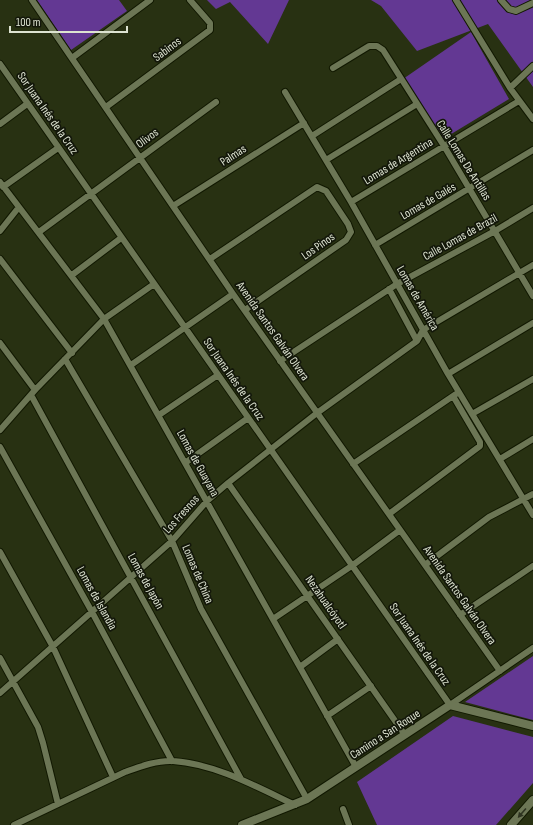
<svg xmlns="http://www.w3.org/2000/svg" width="533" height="825" font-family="'Sofia Sans Condensed',sans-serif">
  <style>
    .green { fill: #633893 }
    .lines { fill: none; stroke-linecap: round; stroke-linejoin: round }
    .minor-casing { stroke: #111800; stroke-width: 8 }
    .tertiary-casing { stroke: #111800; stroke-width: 10 }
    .minor { stroke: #6c7655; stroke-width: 6 }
    .tertiary { stroke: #6c7655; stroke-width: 8 }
    .oneway { fill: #2e3420 }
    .labels { text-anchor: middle; stroke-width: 3.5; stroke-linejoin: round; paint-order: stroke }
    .street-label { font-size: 12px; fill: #dde3d1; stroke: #13170a }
  </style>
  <rect width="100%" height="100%" fill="#283112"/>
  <!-- green -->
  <path class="green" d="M37,0H119L127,11L71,50Z
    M207,0H289L268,44L230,2L216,9Z
    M371,0H533V87L488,24L417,51L381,6Z
    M471,32L509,99L443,139L403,79Z
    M533,656V720L465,702Z
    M453,716L533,737V783L496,825H377L357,782Z"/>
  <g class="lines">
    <!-- minor casing -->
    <g class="minor-casing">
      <path id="minor" d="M32,0L233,294L500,671
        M456,0L510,88L533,119
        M501,0L509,9L516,11L533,3
        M72,58L150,0
        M0,64L450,705L533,648
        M333,68L369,46H377L383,50L444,146L533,296
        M510,88L533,66
        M285,92L351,202L448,374L533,515
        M106,107L210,30V23L190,0
        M0,124L27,104
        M312,136L401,79
        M326,160L417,104
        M0,182L104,319L356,767
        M3,187L58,148
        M351,202L519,101
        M173,206L304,123
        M0,231L19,207
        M39,232L216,102
        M375,245L533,150
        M0,259L72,353
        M210,259L317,187L326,191L348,224L351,232L346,240L245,310
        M72,275L121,238
        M389,289L417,341
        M0,343L35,390
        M65,359L172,541L201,609L307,799
        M280,361L397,284L495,231L533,208
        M131,365L233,294
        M448,374L533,323
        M31,395L241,779
        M472,414L533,379
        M159,415L218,375
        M0,430L35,390L104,319L154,284
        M0,447L92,612L172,761
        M500,459L533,439
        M185,463L248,418
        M353,464L456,394
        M228,483L405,735
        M389,514L480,446V442L453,396
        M0,552L53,647L113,777
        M425,565L489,517L533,494
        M460,615L533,566
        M273,619L353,565L400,530
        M0,658L38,727L43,743L58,804
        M300,667L338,639
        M0,693L172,541L207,501L228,483L317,413L417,341L423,330L533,265
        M327,716L371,686
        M343,809L349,825
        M14,825L125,772C139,767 157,760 173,761C216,764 257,787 295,805"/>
    </g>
    <!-- tertiary casing -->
    <g class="tertiary-casing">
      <path id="tertiary" d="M242,825L307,799L450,705L533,726
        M511,825L533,800"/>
    </g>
    <!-- minor -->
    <use href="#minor" class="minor"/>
    <!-- tertiary -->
    <use href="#tertiary" class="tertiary"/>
  </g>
  <!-- one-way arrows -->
  <defs><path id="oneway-solid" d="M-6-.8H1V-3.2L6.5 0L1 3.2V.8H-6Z"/></defs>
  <use class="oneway" href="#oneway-solid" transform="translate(522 813) rotate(131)"/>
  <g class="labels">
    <!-- street labels -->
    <g class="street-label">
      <text transform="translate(167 49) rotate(-37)" y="4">Sabinos</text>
      <text transform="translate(48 113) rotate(55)" y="4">Sor Juana Inés de la Cruz</text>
      <text transform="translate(147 138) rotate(-36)" y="4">Olivos</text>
      <text transform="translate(233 155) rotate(-33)" y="4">Palmas</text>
      <text transform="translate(464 160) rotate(58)" y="4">Calle Lomas De Antillas</text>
      <text transform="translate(398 161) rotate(-31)" y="4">Lomas de Argentina</text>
      <text transform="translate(428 201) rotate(-30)" y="4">Lomas de Galés</text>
      <text transform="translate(460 237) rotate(-29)" y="4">Calle Lomas de Brazil</text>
      <text transform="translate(318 246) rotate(-35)" y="4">Los Pinos</text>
      <text transform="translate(418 298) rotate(60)" y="4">Lomas de América</text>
      <text transform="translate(273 331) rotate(55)" y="4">Avenida Santos Galván Olvera</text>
      <text transform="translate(234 379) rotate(55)" y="4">Sor Juana Inés de la Cruz</text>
      <text transform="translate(198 463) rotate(61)" y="4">Lomas de Guayana</text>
      <text transform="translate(181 514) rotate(-48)" y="4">Los Fresnos</text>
      <text transform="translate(198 574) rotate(67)" y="4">Lomas de China</text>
      <text transform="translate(146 581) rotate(61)" y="4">Lomas de Japón</text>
      <text transform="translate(460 595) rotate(55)" y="4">Avenida Santos Galván Olvera</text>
      <text transform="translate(97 598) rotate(61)" y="4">Lomas de Islandia</text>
      <text transform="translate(326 602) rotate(55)" y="4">Nezahualcóyotl</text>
      <text transform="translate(420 644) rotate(55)" y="4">Sor Juana Inés de la Cruz</text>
      <text transform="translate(385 734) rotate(-33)" y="4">Camino a San Roque</text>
    </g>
  </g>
  <!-- scale -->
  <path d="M10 26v6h117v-6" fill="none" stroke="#dde3d1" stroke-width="2"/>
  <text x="16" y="26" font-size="12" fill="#dde3d1" stroke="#13170a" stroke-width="3" paint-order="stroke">100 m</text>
</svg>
